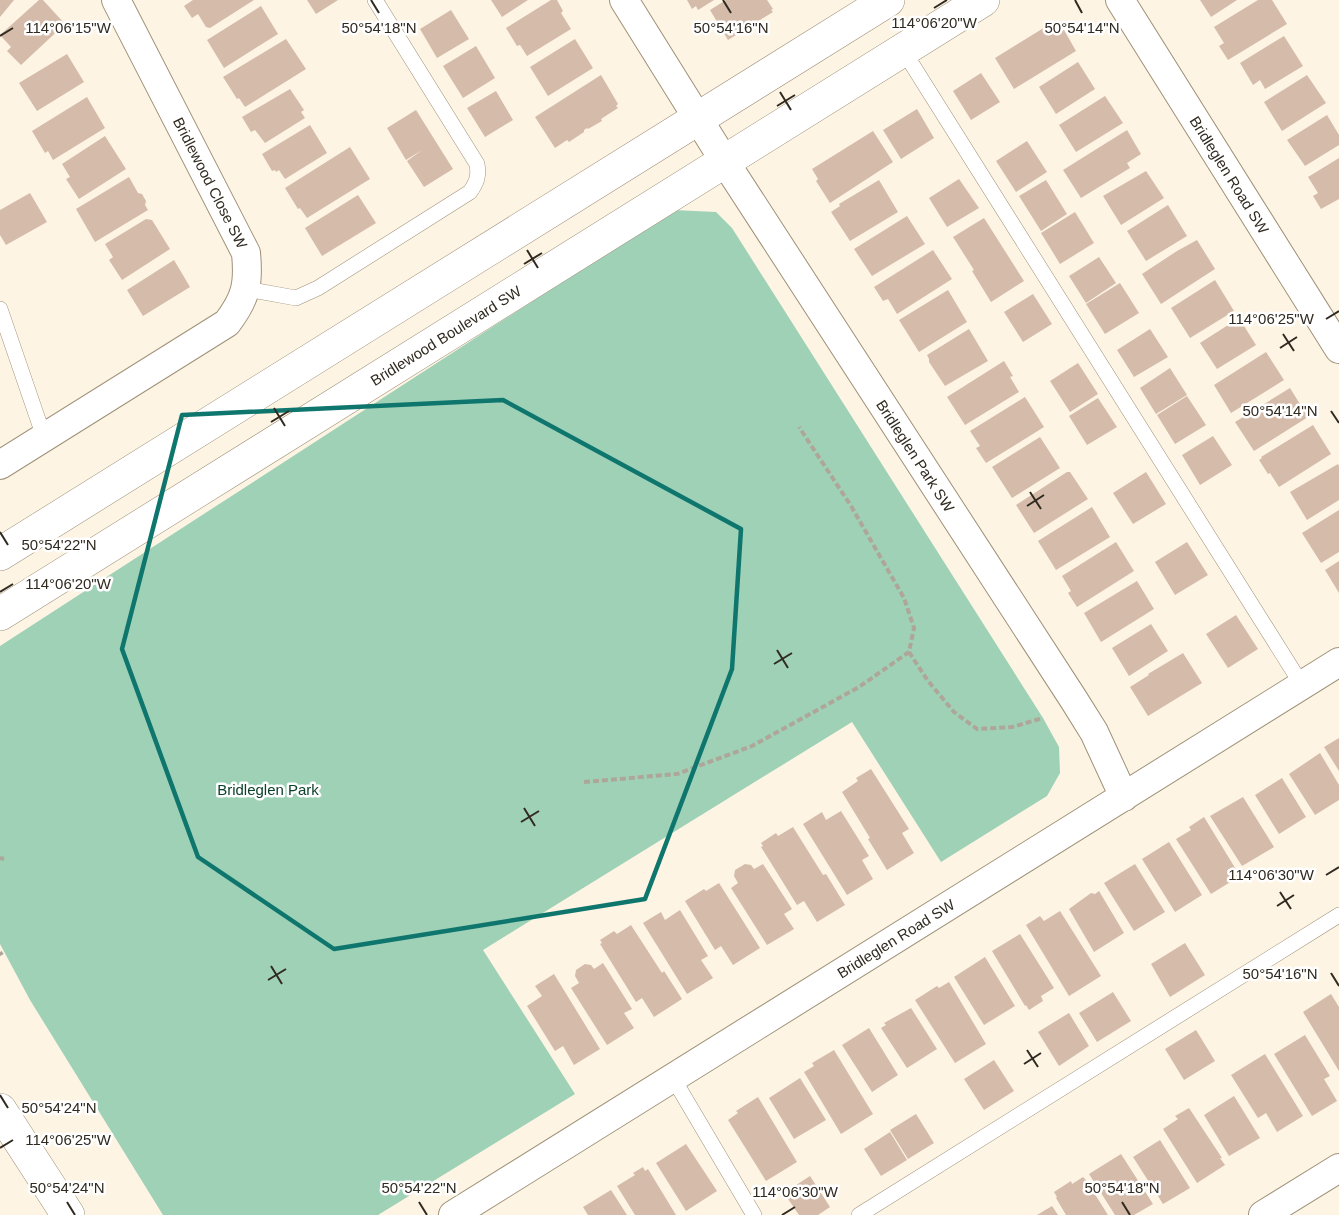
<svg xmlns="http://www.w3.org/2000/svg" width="1339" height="1215" font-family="Arial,sans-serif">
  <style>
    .green { fill: #9fd1b7 }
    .building { fill: #d5bbaa }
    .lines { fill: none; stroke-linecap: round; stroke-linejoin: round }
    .lane-casing { stroke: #9f9178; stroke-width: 16 }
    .street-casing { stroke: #9f9178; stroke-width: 30 }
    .secondary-casing { stroke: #9f9178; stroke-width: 34 }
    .path { stroke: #aea699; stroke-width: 4; stroke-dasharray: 6 3; stroke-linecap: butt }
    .lane { stroke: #fff; stroke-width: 15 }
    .street { stroke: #fff; stroke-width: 28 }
    .secondary { stroke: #fff; stroke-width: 33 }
    .marked { fill: none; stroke: #0f766e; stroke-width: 4.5; stroke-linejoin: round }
    .ticks { fill: none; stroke: #302a20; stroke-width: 2 }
    .labels { text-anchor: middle; stroke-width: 5; stroke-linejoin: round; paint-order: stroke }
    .street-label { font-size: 15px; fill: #302a20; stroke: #fff }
    .park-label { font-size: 15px; fill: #0b412c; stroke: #fff }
    .ticks-label { font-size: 15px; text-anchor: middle; fill: #302a20; stroke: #fff; stroke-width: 5; stroke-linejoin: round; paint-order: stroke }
  </style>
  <rect width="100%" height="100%" fill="#fdf4e4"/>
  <!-- green -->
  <path class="green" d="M673,210L716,212L732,228L1043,718L1059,747L1060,773L1047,796L941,862L852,722L483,950L575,1094L378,1215H163L30,1000L0,944V646Z"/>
  <!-- building -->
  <path class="building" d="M0,0H14L0,17Z
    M39,0H43L65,24L21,65L7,51L11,47L0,35Z
    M193,0H254L210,28L206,27L198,14L192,18L184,6Z
    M307,0H338L316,14Z
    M491,0H528L502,17Z
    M551,0H557L563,11L561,13L571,29L527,56L520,45L517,46L506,28Z
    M687,0H714L698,10L696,6L692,9Z
    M726,0H767L773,9L771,10L773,12L728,40L710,10Z
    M1200,0H1237L1211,17Z
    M1258,0H1272L1287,24L1228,60L1219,46L1224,43L1214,27Z
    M261,6L278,34L224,68L207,40Z
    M451,10L469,39L437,58L420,29Z
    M1055,21L1062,31L1064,30L1076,51L1014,89L995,58Z
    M1284,36L1303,66L1265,89L1260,80L1253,85L1240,63Z
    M286,39L306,69L245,107L239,98L237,99L223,77Z
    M575,39L593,68L548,96L530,67Z
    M476,46L495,78L463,98L443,66Z
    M67,54L84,82L37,111L19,83Z
    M1078,62L1095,89L1056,114L1039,87Z
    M981,73L1000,102L971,120L953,91Z
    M601,75L618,104L616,106L618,108L601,119L602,121L588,129L587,128L584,130V132L569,142L567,140L555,148L535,117Z
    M1307,75L1326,103L1282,131L1264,102Z
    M290,89L304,110L301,112L305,118L265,143L255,130L251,132L242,117Z
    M496,91L513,120L485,137L467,108Z
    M1105,96L1123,123L1076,152L1059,125Z
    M87,97L105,128L53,160L48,151L45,153L32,131Z
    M917,109L934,138L901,159L883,130Z
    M416,110L453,169L424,187L407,161L422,150L406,160L387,128Z
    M1327,115L1339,135V145L1305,166L1287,140Z
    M310,125L327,153L285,179L279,170L276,172L275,170L272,171L262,154Z
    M1127,130L1141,154L1127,163L1130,168L1081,198L1063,170Z
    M873,131L893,162L830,203L816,181L818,179L812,169Z
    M105,136L126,169L79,199L66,179L70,177L62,164Z
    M1027,141L1047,172L1016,192L996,161Z
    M350,147L370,179L307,218L300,208L298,209L285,188Z
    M1339,158V199L1321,209L1313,196L1318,193L1308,177Z
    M1146,171L1164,198L1121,225L1103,196Z
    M129,177L138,193L142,194L146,201L145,205L148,210L95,242L76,209Z
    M959,179L979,208L947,227L929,198Z
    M879,180L898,212L850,241L831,212L840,206L839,204Z
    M1046,180L1067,214L1041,231L1019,196Z
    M30,193L47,222L6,245L0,235V210Z
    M358,195L376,223L322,256L305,228Z
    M1168,205L1187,236L1146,261L1127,231Z
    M1075,212L1094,243L1060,264L1041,233Z
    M907,216L925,244L872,276L854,249Z
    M984,218L1024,281L991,302L972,271L974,270L953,237Z
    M146,219L152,220L170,249L122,280L109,260L113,257L105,244Z
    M1197,240L1215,269L1161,304L1142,274L1177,251Z
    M933,250L952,279L897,314L888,299L883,301L874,287Z
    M1099,257L1116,283L1086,303L1069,276Z
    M174,260L190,287L143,316L127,290Z
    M1215,280L1234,311L1190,338L1171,308Z
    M1120,283L1139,313L1105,334L1086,304Z
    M948,290L967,322L919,352L899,320Z
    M1033,294L1052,324L1023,342L1004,312Z
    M1239,318L1256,345L1217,369L1200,343Z
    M969,329L988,361L945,386L929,362V359L927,355Z
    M1150,329L1168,357L1134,377L1117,350Z
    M1266,352L1284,380L1231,413L1214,385Z
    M1004,361L1013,376L1010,377L1019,392L965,425L947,397Z
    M1078,363L1098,394L1070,412L1050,381Z
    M1170,368L1187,395L1156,414L1140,388Z
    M1290,388L1308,417L1254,451L1235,422Z
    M1187,396L1206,425L1175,444L1157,415Z
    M1025,397L1044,427L986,463L976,448L980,446L970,431Z
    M1098,398L1117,427L1087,445L1069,416Z
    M1313,425L1331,454L1279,487L1270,473L1268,474L1259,460L1262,458L1261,457Z
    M1213,436L1232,465L1200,485L1182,455Z
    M1040,437L1060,468L1012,498L992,467Z
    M1338,464L1339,466V500L1307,520L1290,492Z
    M1067,472H1070L1088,499L1034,533L1016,505Z
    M1146,472L1166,504L1133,524L1113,493Z
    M1092,507L1110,537L1056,570L1038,541Z
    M1339,510V552L1321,563L1302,533Z
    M1116,542L1134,571L1077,607L1068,593L1071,591L1062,576Z
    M1187,542L1208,575L1175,595L1155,562Z
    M1339,561V593L1325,570Z
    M1137,581L1154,609L1101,642L1084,613Z
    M1236,615L1258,649L1228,668L1206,634Z
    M1151,624L1168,651L1129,676L1112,648Z
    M1183,653L1202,683L1148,716L1130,687L1149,675L1148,674Z
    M1339,738V771L1324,747Z
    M1320,753L1339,785V800L1315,815L1289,774Z
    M871,769L909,829L902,833L914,853L887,870L868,839L870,838L842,792L858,781L856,778Z
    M1282,778L1306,817L1279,834L1255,795Z
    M1243,797L1274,847L1242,866L1210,816Z
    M841,811L869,856L862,860L873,879L847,895L803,824L822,812L826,820Z
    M1204,817L1240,876L1211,894L1176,839L1191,830L1189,827Z
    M793,827L823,875L826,874L845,905L817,922L804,901L797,905L761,847L763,846L761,843L776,833L778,836Z
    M1169,842L1202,895L1175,912L1142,859Z
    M745,864L751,865L754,869L763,864L792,909L784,914L794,929L767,945L731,888L738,883L734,876L735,870Z
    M1135,864L1165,912L1134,931L1104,883Z
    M719,883L760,948L733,965L721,946L715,950L685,901L704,889L706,891Z
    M1099,891L1124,933L1094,952L1069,909L1091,893L1095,894Z
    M680,910L708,956L701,960L713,978L687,994L643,923L661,912L665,920Z
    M1060,911L1101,976L1069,996L1026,925L1040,916L1044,921Z
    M631,925L662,973L664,971L682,999L654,1017L642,998L636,1002L600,944L602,943L600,940L614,931L617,934Z
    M1020,934L1054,988L1041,996L1043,1001L1029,1010L1026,1005L1025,1006L992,951Z
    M1185,943L1205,975L1170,997L1151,964Z
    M985,957L1015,1006L984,1025L954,977Z
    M603,963L632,1009L624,1013L634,1028L607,1045L571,988L579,983L575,976L576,970L585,964L591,965L594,969Z
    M554,974L600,1049L574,1065L563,1046L555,1051L527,1006L542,996L535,986Z
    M949,982L986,1044L955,1063L915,1000L937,986L939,988Z
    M1113,992L1131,1021L1097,1042L1079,1013Z
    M1331,994L1339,1007V1071L1303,1012Z
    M911,1008L937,1049L907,1068L881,1028L886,1025L884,1023Z
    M1069,1013L1089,1046L1059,1066L1038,1032Z
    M869,1028L898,1075L872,1092L842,1045Z
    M1196,1030L1215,1061L1184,1080L1165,1049Z
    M1305,1035L1330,1076L1324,1079L1337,1101L1312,1116L1274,1054Z
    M834,1050L873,1114L841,1134L804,1072L814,1066L812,1063Z
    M1265,1054L1303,1116L1277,1132L1266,1113L1258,1118L1231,1075Z
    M994,1060L1014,1091L984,1110L964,1079Z
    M800,1078L826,1120L794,1139L769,1098Z
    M1234,1096L1260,1138L1229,1156L1204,1115Z
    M758,1097L797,1162L766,1181L728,1120L738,1113L736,1111Z
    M1189,1108L1222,1158H1220L1225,1165L1197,1183L1163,1129L1178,1119L1175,1116Z
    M916,1114L934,1143L908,1159L890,1130Z
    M890,1132L907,1160L881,1176L864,1149Z
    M1160,1140L1190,1188L1163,1204L1133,1157Z
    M686,1144L717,1191L686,1211L656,1163Z
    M1121,1154L1153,1204L1134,1215H1115L1089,1174Z
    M643,1167L645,1171L648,1169L676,1215H635L617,1186L635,1175L633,1173Z
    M810,1176L830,1207L818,1215H799L784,1193Z
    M1083,1177L1086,1180L1108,1215H1066L1056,1198L1057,1197L1054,1192L1071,1181L1072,1184Z
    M611,1190L627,1215H588L583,1207Z
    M1052,1206L1058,1215H1037Z"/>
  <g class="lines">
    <!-- lane casing -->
    <g class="lane-casing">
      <path id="lane" d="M903,50L1302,685
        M246,289L296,298L318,288L470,192C477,182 479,176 477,164L375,0
        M0,309L44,437
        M673,1078L754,1215
        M859,1215L1339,915"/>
    </g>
    <!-- street casing -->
    <g class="street-casing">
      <path id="street" d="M624,0L725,162L1074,700L1094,732L1124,797
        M1120,0L1339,349
        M0,465L227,323C246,298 249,284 246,253L116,0
        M453,1215L1339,662
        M1263,1215L1339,1168"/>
    </g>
    <!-- secondary casing -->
    <g class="secondary-casing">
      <path id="secondary" d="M0,554L888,0
        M0,614L983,0
        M0,1110L68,1215"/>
    </g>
    <!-- path -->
    <path class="path" d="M909,652L928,681L954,712L977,729L1012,727L1043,718
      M584,782L677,774L752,746L859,687L909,652L914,628L904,598L851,506L799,427
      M0,858L4,859
      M0,952L2,955"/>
    <!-- lane -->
    <use href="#lane" class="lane"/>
    <!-- street -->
    <use href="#street" class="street"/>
    <!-- secondary -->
    <use href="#secondary" class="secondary"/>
  </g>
  <!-- marked area -->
  <path class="marked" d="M503,400L741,529L732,669L645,899L334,949L198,857L122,649L182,415Z"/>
  <!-- ticks -->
  <path class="ticks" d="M371,0L379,13M723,0L731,13M1075,0L1082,13M934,8L947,0M0,36L13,28M780,92L791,110M777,106L795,95M527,250L538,268M524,264L542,253M1326,319L1339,311M1283,334L1294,351M1280,348L1297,337M274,408L285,426M1331,411L1339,423M271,422L289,411M1030,492L1041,509M1027,506L1044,495M0,532L8,545M0,592L13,584M777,650L788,668M774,664L792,653M524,808L535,826M521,822L539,811M1326,875L1339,867M1280,892L1291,909M1277,906L1294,895M271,966L282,984M1331,973L1339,986M268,980L286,969M1027,1050L1038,1067M1024,1064L1041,1053M0,1095L8,1108M0,1148L13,1140M67,1202L75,1215M419,1202L427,1215M1122,1202L1130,1215M782,1215L795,1207"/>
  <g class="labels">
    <!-- street labels -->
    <g class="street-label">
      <text transform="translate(1229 175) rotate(58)" y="5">Bridleglen Road SW</text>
      <text transform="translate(210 183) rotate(63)" y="5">Bridlewood Close SW</text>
      <text transform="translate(446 336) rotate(-32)" y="5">Bridlewood Boulevard SW</text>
      <text transform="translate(915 456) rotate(57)" y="5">Bridleglen Park SW</text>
      <text transform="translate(896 939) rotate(-32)" y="5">Bridleglen Road SW</text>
    </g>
    <!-- park labels -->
    <g class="park-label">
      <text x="268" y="795">Bridleglen Park</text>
    </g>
  </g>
  <g class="ticks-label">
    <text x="934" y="28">114°06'20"W</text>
    <text x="68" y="33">114°06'15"W</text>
    <text x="379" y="33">50°54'18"N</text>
    <text x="731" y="33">50°54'16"N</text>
    <text x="1082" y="33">50°54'14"N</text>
    <text x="1271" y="324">114°06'25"W</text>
    <text x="1280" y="416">50°54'14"N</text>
    <text x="59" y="550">50°54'22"N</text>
    <text x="68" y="589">114°06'20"W</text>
    <text x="1271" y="880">114°06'30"W</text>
    <text x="1280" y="979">50°54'16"N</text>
    <text x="59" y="1113">50°54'24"N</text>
    <text x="68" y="1145">114°06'25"W</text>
    <text x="67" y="1193">50°54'24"N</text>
    <text x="419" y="1193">50°54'22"N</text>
    <text x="1122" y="1193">50°54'18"N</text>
    <text x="795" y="1197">114°06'30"W</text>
  </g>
</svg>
